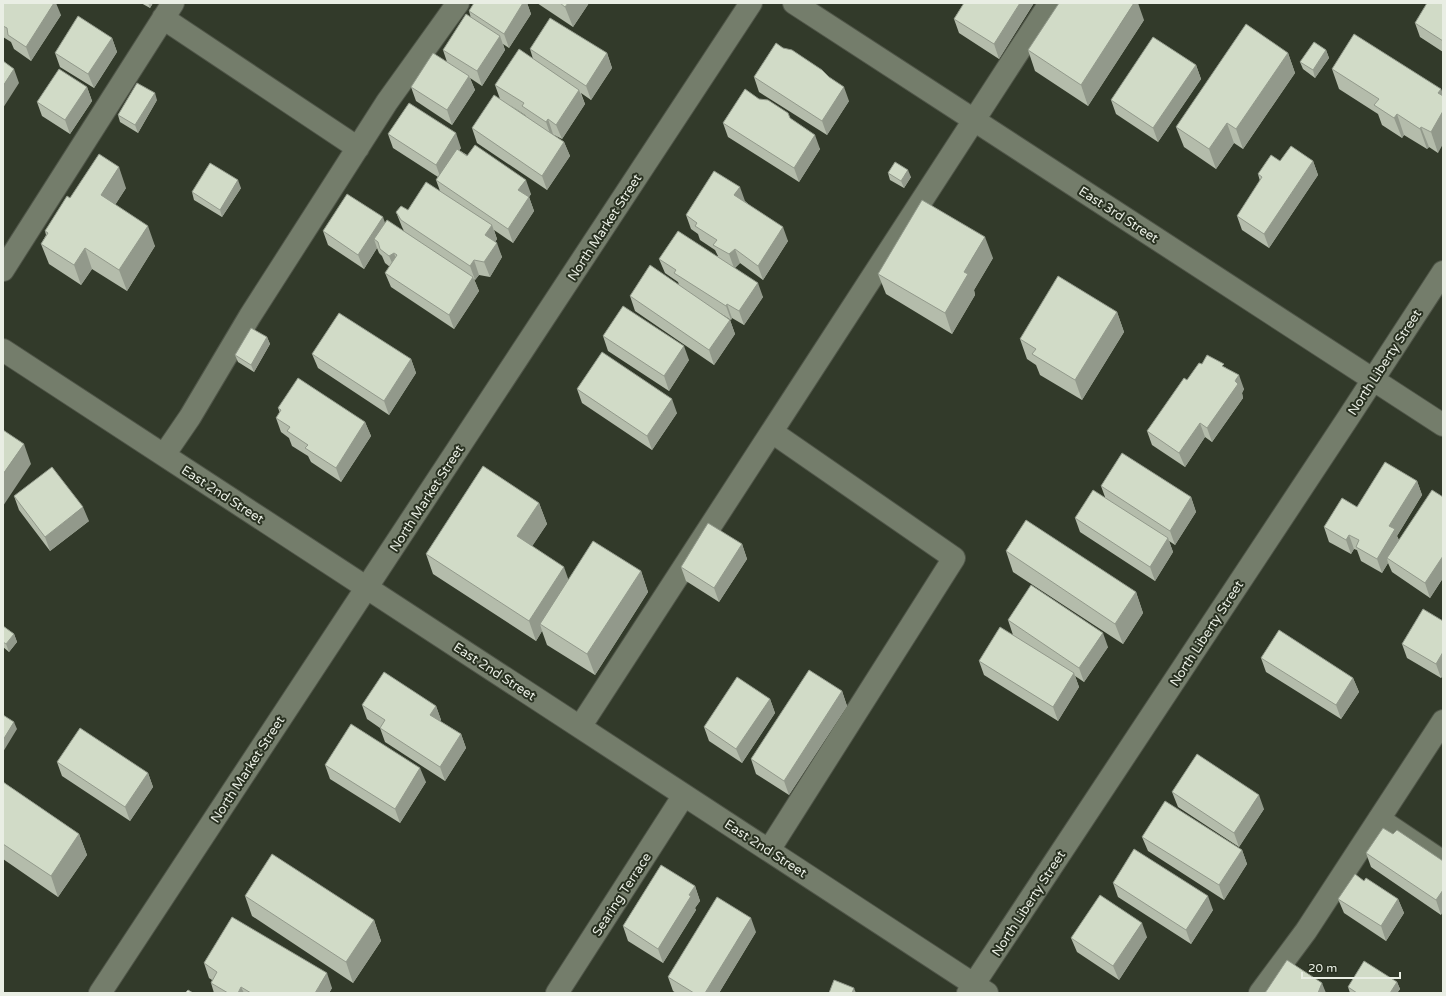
<svg xmlns="http://www.w3.org/2000/svg" width="1446" height="996" font-family="'Varela Round',sans-serif">
  <style>
    .lines { fill: none; stroke-linecap: round; stroke-linejoin: round }
    .minor-casing { stroke: #505649; stroke-width: 24 }
    .minor { stroke: #747d6b; stroke-width: 22 }
    .wall { fill: #b4bcab; fill-rule: evenodd }
    .shaded-wall { fill: #92998b }
    .building { fill: #d1dbc7; stroke: #92998b }
    .labels { text-anchor: middle; stroke-width: 4; stroke-linejoin: round; paint-order: stroke }
    .street-label { font-size: 13px; fill: #e9eee4; stroke: #283020 }
  </style>
  <rect width="100%" height="100%" fill="#323a2a"/>
  <g class="lines">
    <!-- minor casing -->
    <g class="minor-casing">
      <path id="minor" d="M794,3L1443,425
        M163,18L358,148
        M3,270L173,3
        M3,350L987,993
        M164,455L190,417L250,316L387,102L458,3
        M580,727L1050,3
        M1379,819L1443,862
        M769,850L954,558L772,432
        M100,993L751,3
        M557,993L684,795
        M968,993L1348,418L1443,272
        M1260,993L1306,931L1443,721"/>
    </g>
    <!-- minor -->
    <use href="#minor" class="minor"/>
  </g>
  <!-- wall -->
  <path class="wall" d="M3,3L61,15L31,61L14,49L11,42L3,37Z
    M141,3H153L150,8Z
    M474,3H527L531,14L509,48L503,44L505,50L482,86L470,78L475,90L452,125L416,101L411,87L447,62L443,50L471,18L469,11Z
    M537,3H589L573,27Z
    M964,3H1034L999,59L959,33L954,19Z
    M1443,3V52L1420,37L1415,23Z
    M1144,20L1088,106L1035,71L1028,50Z
    M112,38L117,52L94,88L60,67L55,53Z
    M530,49L607,53L612,68L591,100L581,93L585,104L562,139L552,134L564,142L570,156L547,190L477,143L472,128L500,99L495,85L533,59ZM503,100L525,115L526,116Z
    M1326,50L1329,58L1315,78L1303,69L1300,62Z
    M1288,53L1295,73L1243,149L1234,143L1216,169L1184,147L1176,127Z
    M1196,65L1201,79L1158,142L1116,114L1111,100Z
    M1332,69L1441,89L1443,96L1438,153L1429,147L1427,149L1404,135L1402,138L1382,125L1378,114L1339,89Z
    M754,77L849,101L827,135L759,92Z
    M87,87L92,101L70,134L42,116L37,102Z
    M157,100L138,133L120,122L118,115Z
    M790,118L820,149L799,182L728,137L723,123Z
    M388,134L461,148L459,150L531,194L529,197L534,211L513,243L494,230L497,239L495,242L502,257L490,277L479,275L475,280L474,279L479,291L454,329L391,287L385,273L390,267L385,263L382,256L379,253L377,248L364,269L328,245L323,231L385,223L404,231L402,227L396,212L408,210L440,191L436,180L438,177L393,148Z
    M1280,161H1313L1318,175L1269,248L1242,230L1237,216L1260,181L1258,174Z
    M888,173L911,177L904,188L890,180Z
    M126,188L115,205L155,246L127,291L92,269L81,285L49,264L41,244L46,235L45,231L70,198Z
    M241,188L222,217L194,200L192,192Z
    M745,201L788,241L763,280L740,263L735,268L763,297L744,325L732,318L731,320L717,311L730,320L735,334L714,365L635,311L630,296L679,285L678,282L665,273L659,259L718,256L715,250L700,240L698,234L691,229L686,215Z
    M993,258L974,290L975,295L952,334L886,294L878,274Z
    M1117,312L1124,332L1082,400L1040,375L1036,365L1027,359L1020,339Z
    M603,336L689,360L669,391L608,351Z
    M267,337L270,344L254,372L238,362L235,355Z
    M312,354L411,359L416,373L389,415L318,368Z
    M1202,364L1225,367L1244,389L1242,393L1243,398L1212,442L1205,437L1185,467L1152,445L1147,431L1187,380Z
    M577,389L677,413L652,450L582,403Z
    M278,408L365,422L371,436L341,482L311,462L308,456L292,446L289,438L281,432L276,418L280,413Z
    M1417,481L1422,495L1397,536L1399,540L1443,497V578L1430,598L1392,572L1388,563L1382,573L1361,561L1357,550L1354,549L1351,554L1329,542L1324,527L1357,507Z
    M1101,486L1191,497L1196,512L1175,545L1169,541L1173,552L1155,581L1080,532L1075,518L1105,497Z
    M14,496L89,521L50,551L19,510Z
    M539,503L547,524L532,546L569,580L641,571L648,592L595,675L547,645L542,631L536,641L433,574L426,554Z
    M742,544L747,559L719,602L686,581L681,567Z
    M1006,551L1136,592L1143,613L1123,644L1013,572Z
    M1008,620L1108,647L1084,682L1075,676L1079,687L1058,721L984,675L979,661L1013,635Z
    M1443,621V675L1441,678L1407,658L1402,644Z
    M3,626L14,634L17,642L9,652L3,647Z
    M1261,658L1353,678L1359,692L1341,719L1266,672Z
    M842,691L847,706L789,795L756,774L751,759Z
    M770,699L775,713L742,763L709,741L704,727Z
    M362,705L436,706L441,720L440,721L461,734L466,748L445,781L385,742L380,728L367,719Z
    M57,762L148,773L153,787L130,821L62,776Z
    M325,765L426,782L400,823L330,779Z
    M3,782L79,834L87,855L58,897L3,859Z
    M1172,792L1264,809L1239,847L1178,807Z
    M1393,834L1443,861L1441,915L1371,867L1366,853Z
    M1142,837L1242,850L1247,864L1224,900L1148,851Z
    M1364,881L1398,899L1404,913L1386,941L1344,913L1338,899Z
    M1113,883L1213,910L1191,944L1118,897Z
    M695,886L700,901L695,908L696,910L663,963L628,941L623,926Z
    M245,896L374,920L381,941L353,983L252,916Z
    M756,932L719,993H676L673,991L668,977Z
    M1147,937L1119,980L1077,952L1071,938Z
    M204,963L332,988L329,993H214L211,983L212,980L209,978Z
    M1397,982L1400,989L1397,993H1350L1348,987Z"/>
  <!-- shaded-wall -->
  <path class="shaded-wall" d="M54,3H56L61,15L31,61L26,47Z
    M148,3H153L150,8Z
    M523,3H527L531,14L509,48L504,34Z
    M568,3H589L573,27L565,7Z
    M1020,3H1034L999,59L994,44Z
    M1134,3H1138L1144,20L1088,106L1081,85Z
    M500,36L505,50L482,86L477,71Z
    M112,38L117,52L94,88L88,74Z
    M1326,50L1329,58L1315,78L1313,70Z
    M607,53L612,68L591,100L586,86Z
    M1288,53L1295,73L1243,149L1236,129Z
    M1196,65L1201,79L1158,142L1153,128Z
    M14,69L19,83L3,108V86Z
    M469,76L475,90L452,125L447,110Z
    M87,87L92,101L70,134L65,120Z
    M844,87L849,101L827,135L822,121Z
    M1441,89L1443,96L1438,93Z
    M579,90L585,104L562,139L556,125Z
    M155,93L157,100L138,133L135,125Z
    M1443,111V144L1438,153L1431,132Z
    M1397,114L1404,135L1402,138L1394,118Z
    M548,119L553,134L551,136L546,122Z
    M1227,123L1234,143L1216,169L1209,149Z
    M1421,127L1429,147L1427,149L1420,129Z
    M456,133L461,148L441,179L436,165Z
    M815,135L820,149L799,182L794,168Z
    M564,142L570,156L547,190L542,176Z
    M1313,161L1318,175L1269,248L1264,234Z
    M119,167L126,188L108,216L101,195Z
    M908,170L911,177L904,188L901,181Z
    M238,180L241,188L222,217L220,210Z
    M526,180L531,194L524,205L518,190Z
    M740,187L745,201L740,209L734,195Z
    M529,197L534,211L513,243L508,229Z
    M383,217L388,231L378,242L374,239L377,248L364,269L358,255Z
    M492,225L497,239L491,249L485,235Z
    M148,226L155,246L127,291L119,270Z
    M783,227L788,241L763,280L758,266Z
    M985,237L993,258L974,290L975,295L952,334L945,313L964,272Z
    M497,243L502,257L490,277L484,262Z
    M85,248L92,269L81,285L74,265Z
    M735,249L740,263L734,268L729,254Z
    M394,253L399,267L395,270L389,256Z
    M474,260L479,275L475,280L470,266Z
    M473,277L479,291L454,329L449,315Z
    M758,283L763,297L744,325L739,311Z
    M727,304L732,318L731,320L726,306Z
    M1117,312L1124,332L1082,400L1075,380Z
    M730,320L735,334L714,365L709,350Z
    M267,337L270,344L254,372L251,365Z
    M684,346L689,360L669,391L664,376Z
    M411,359L416,373L389,415L384,401Z
    M1239,375L1244,389L1242,393L1243,398L1212,442L1207,428Z
    M672,399L677,413L652,450L647,436Z
    M365,422L371,436L341,482L336,468Z
    M1200,423L1205,437L1185,467L1179,453Z
    M24,444L31,464L3,506V474Z
    M1417,481L1422,495L1397,536L1400,543L1387,558L1388,563L1382,573L1377,559L1389,526Z
    M1191,497L1196,512L1175,545L1170,531Z
    M539,503L547,524L525,557L517,536Z
    M83,507L89,521L50,551L45,537Z
    M1349,535L1354,549L1351,554L1346,540Z
    M1168,538L1173,552L1155,581L1150,567Z
    M742,544L747,559L719,602L714,588Z
    M1443,556V578L1430,598L1425,583Z
    M564,567L571,587L540,624L542,631L536,641L529,621Z
    M641,571L648,592L595,675L587,654Z
    M1136,592L1143,613L1123,644L1115,624Z
    M1103,633L1108,647L1084,682L1079,668Z
    M14,634L17,642L9,652L6,644Z
    M1443,652V675L1441,678L1436,664Z
    M1074,673L1079,687L1058,721L1053,707Z
    M1353,678L1359,692L1341,719L1336,705Z
    M842,691L847,706L789,795L784,781Z
    M770,699L775,713L742,763L736,749Z
    M436,706L441,720L435,729L430,715Z
    M14,722L17,729L3,752V740Z
    M461,734L466,748L445,781L440,767Z
    M420,768L426,782L400,823L395,809Z
    M148,773L153,787L130,821L125,807Z
    M1259,795L1264,809L1239,847L1234,833Z
    M79,834L87,855L58,897L51,876Z
    M1242,850L1247,864L1224,900L1219,885Z
    M695,886L700,901L695,908L696,910L663,963L658,949L689,895Z
    M1443,890V912L1441,915L1436,900Z
    M1208,896L1213,910L1191,944L1186,930Z
    M1398,899L1404,913L1386,941L1381,926Z
    M751,918L756,932L719,993H705Z
    M374,920L381,941L353,983L346,962Z
    M1142,923L1147,937L1119,980L1113,966Z
    M327,973L332,988L329,993H315Z
    M1397,982L1400,989L1397,993H1390Z
    M1322,983L1326,993H1318Z
    M241,987L244,993H238Z
    M854,988L856,993H852Z"/>
  <!-- building -->
  <path class="building" d="M3,3H54L26,47L8,35L7,28L3,26Z
    M474,3H523L504,34L469,11Z
    M560,3H568L565,7Z
    M964,3H1020L994,44L954,19Z
    M1059,3H1134L1081,85L1028,50Z
    M1427,3H1443V41L1415,23Z
    M466,14L500,36L477,71L443,50Z
    M78,16L112,38L88,74L55,53Z
    M550,18L607,53L586,86L530,49Z
    M1246,24L1288,53L1236,129L1227,123L1209,149L1176,127Z
    M1354,34L1441,89L1438,93L1443,96V111L1431,132L1421,127L1420,129L1397,114L1394,118L1374,105L1379,99L1332,69Z
    M1153,37L1196,65L1153,128L1111,100Z
    M1314,42L1326,50L1313,70L1300,62Z
    M776,43L783,48L792,50L822,70L829,77L844,87L822,121L754,77Z
    M519,49L579,90L556,125L548,119L546,122L522,106L524,103L495,85Z
    M433,53L469,76L447,110L411,87Z
    M3,61L14,69L3,86Z
    M59,69L87,87L65,120L37,102Z
    M137,83L155,93L135,125L118,115Z
    M745,89L759,99L768,100L788,113L790,118L815,135L794,168L723,123Z
    M494,95L564,142L542,176L472,128Z
    M409,103L456,133L436,165L388,134Z
    M475,145L526,180L518,190L529,197L508,229L436,180L457,149L467,156Z
    M1291,146L1313,161L1264,234L1237,216L1262,177L1258,174L1271,155L1280,161Z
    M99,154L119,167L101,195L148,226L119,270L85,248L74,265L41,244L48,233L45,231L67,196L70,198Z
    M895,162L908,170L901,181L888,173Z
    M210,163L238,180L220,210L192,192Z
    M714,171L740,187L734,195L783,227L758,266L735,249L729,254L713,245L717,240L695,226L697,223L686,215Z
    M426,182L492,225L485,235L497,243L484,262L474,260L470,266L401,220L396,212L401,206L408,210Z
    M347,194L383,217L358,255L323,231Z
    M922,200L985,237L964,272L968,274L945,313L878,274Z
    M387,220L473,277L449,315L385,273L397,255L394,253L389,256L380,249L378,242L374,239Z
    M678,231L758,283L739,311L727,304L726,306L674,273L676,270L659,259Z
    M650,265L730,320L709,350L630,296Z
    M1058,276L1117,312L1075,380L1032,354L1036,349L1020,339Z
    M623,306L684,346L664,376L603,336Z
    M339,313L411,359L384,401L312,354Z
    M251,328L267,337L251,365L235,355Z
    M602,352L672,399L647,436L577,389Z
    M1207,355L1224,364L1222,366L1239,375L1235,381L1238,384L1207,428L1200,423L1179,453L1147,431L1184,378L1187,380L1199,363L1202,364Z
    M298,378L365,422L336,468L305,448L308,445L287,431L290,427L276,418L281,410L278,408Z
    M3,430L24,444L3,474Z
    M1122,453L1191,497L1170,531L1101,486Z
    M1385,462L1417,481L1389,526L1395,529L1377,559L1356,547L1359,540L1349,535L1346,540L1324,527L1342,498L1357,507Z
    M483,466L539,503L517,536L564,567L529,621L426,554Z
    M52,467L83,507L45,537L14,496Z
    M1093,490L1168,538L1150,567L1075,518Z
    M1432,490L1443,497V556L1425,583L1387,558Z
    M1026,520L1136,592L1115,624L1006,551Z
    M708,523L742,544L714,588L681,567Z
    M593,541L641,571L587,654L540,624Z
    M1031,585L1103,633L1079,668L1008,620Z
    M1423,609L1443,621V652L1436,664L1402,644Z
    M3,626L14,634L6,644L3,642Z
    M1000,627L1074,673L1053,707L979,661Z
    M1279,630L1353,678L1336,705L1261,658Z
    M809,670L842,691L784,781L751,759Z
    M384,672L436,706L430,715L461,734L440,767L380,728L385,720L362,705Z
    M737,677L770,699L736,749L704,727Z
    M3,715L14,722L3,740Z
    M351,724L420,768L395,809L325,765Z
    M80,728L148,773L125,807L57,762Z
    M1197,754L1259,795L1234,833L1172,792Z
    M3,782L79,834L51,876L3,844Z
    M1165,801L1242,850L1219,885L1142,837Z
    M1383,828L1393,834L1397,830L1443,861V890L1436,900L1366,853Z
    M1134,849L1208,896L1186,930L1113,883Z
    M272,854L374,920L346,962L245,896Z
    M661,865L695,886L689,895L691,896L658,949L623,926Z
    M1355,874L1364,881L1366,878L1398,899L1381,926L1338,899Z
    M1100,895L1142,923L1113,966L1071,938Z
    M717,897L751,918L705,993H694L668,977Z
    M232,917L327,973L315,993H251L241,987L238,993H228L211,983L217,972L204,963Z
    M1287,960L1322,983L1318,993H1265Z
    M1364,961L1397,982L1390,993H1357L1348,987Z
    M834,980L854,988L852,993H829Z
    M188,990L193,993H185Z"/>
  <g class="labels">
    <!-- street labels -->
    <g class="street-label">
      <text transform="translate(1119 214) rotate(33)" y="5">East 3rd Street</text>
      <text transform="translate(604 227) rotate(-57)" y="5">North Market Street</text>
      <text transform="translate(1384 362) rotate(-57)" y="5">North Liberty Street</text>
      <text transform="translate(223 494) rotate(33)" y="5">East 2nd Street</text>
      <text transform="translate(426 498) rotate(-57)" y="5">North Market Street</text>
      <text transform="translate(1206 633) rotate(-57)" y="5">North Liberty Street</text>
      <text transform="translate(495 671) rotate(33)" y="5">East 2nd Street</text>
      <text transform="translate(247 769) rotate(-57)" y="5">North Market Street</text>
      <text transform="translate(766 848) rotate(33)" y="5">East 2nd Street</text>
      <text transform="translate(621 894) rotate(-57)" y="5">Searing Terrace</text>
      <text transform="translate(1028 903) rotate(-57)" y="5">North Liberty Street</text>
    </g>
  </g>
  <!-- border -->
  <rect width="1446" height="996" fill="none" stroke="#e9eee4" stroke-width="8"/>
  <!-- scale -->
  <path d="M1302 972v6h98v-6" fill="none" stroke="#e9eee4" stroke-width="2"/>
  <text x="1308" y="972" font-size="12" fill="#e9eee4" stroke="#283020" stroke-width="3" paint-order="stroke">20 m</text>
</svg>
